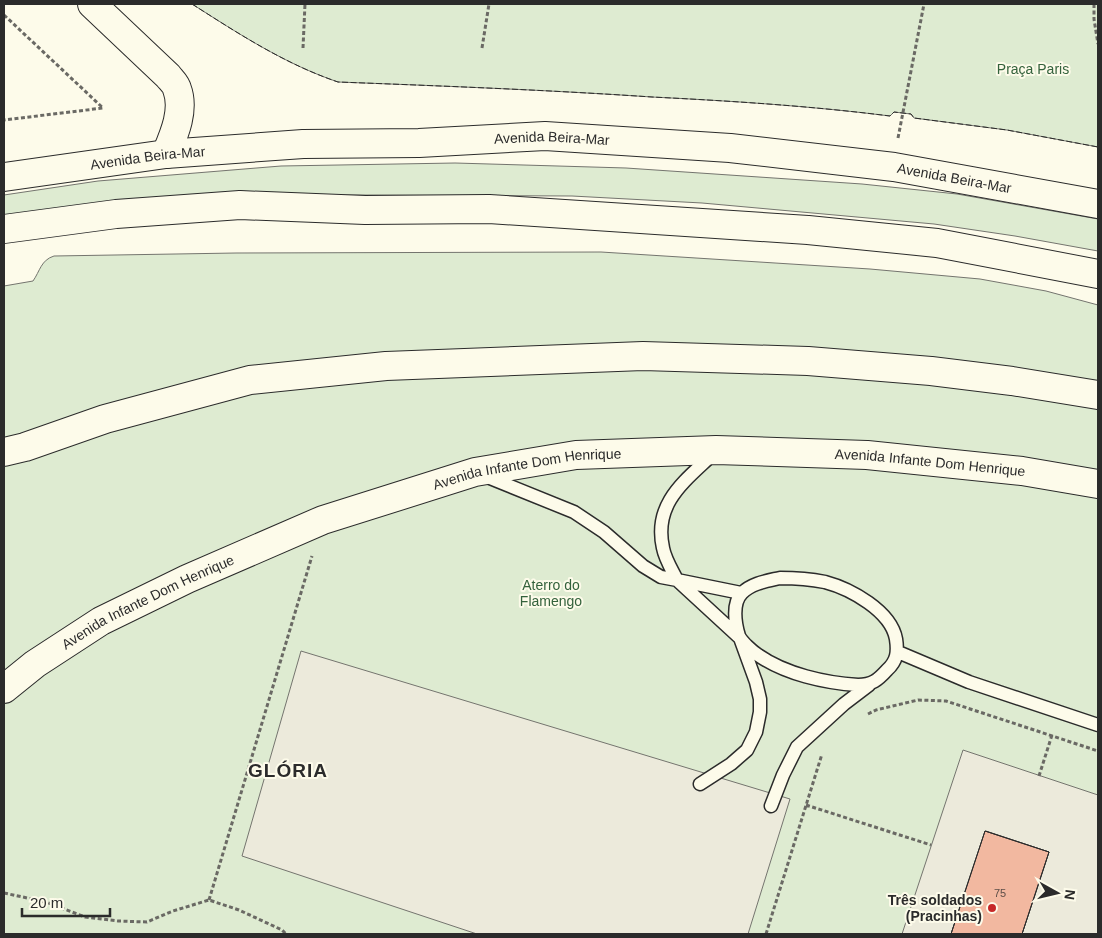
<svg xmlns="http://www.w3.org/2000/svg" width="1102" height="938" font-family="Helvetica,sans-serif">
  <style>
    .green { fill: #deebd1; stroke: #74746e }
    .parking { fill: #eceadb; stroke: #74746e }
    .building { fill: #f2b8a0; stroke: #2b2b2b }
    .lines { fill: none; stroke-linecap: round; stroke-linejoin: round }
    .lane-casing { stroke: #2b2b2b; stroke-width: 15 }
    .secondary-casing { stroke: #2b2b2b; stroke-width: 30 }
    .primary-casing { stroke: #2b2b2b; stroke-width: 30 }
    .highway-casing { stroke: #2b2b2b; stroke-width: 30 }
    .path { stroke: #6a6964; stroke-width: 3; stroke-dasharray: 4 2.5; stroke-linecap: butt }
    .lane { stroke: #fdfbea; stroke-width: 12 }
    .secondary { stroke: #fdfbea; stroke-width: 28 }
    .primary { stroke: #fdfbea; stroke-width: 28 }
    .highway { stroke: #fdfbea; stroke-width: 28 }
    .fence { stroke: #2b2b2b; stroke-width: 1; stroke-dasharray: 6 2.5; stroke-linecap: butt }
    .poi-dot { fill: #c62828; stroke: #fdfbea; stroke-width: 2 }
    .labels { text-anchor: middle; stroke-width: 4; stroke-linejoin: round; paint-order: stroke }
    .number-label { font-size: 11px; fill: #5d4e48 }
    .park-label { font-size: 14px; fill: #34623c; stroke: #fdfbea }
    .street-label { font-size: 14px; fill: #2b2b2b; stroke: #fdfbea }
    .poi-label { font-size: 14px; font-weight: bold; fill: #2b2b2b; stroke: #fdfbea; text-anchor: end }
    .district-label { font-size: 19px; font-weight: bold; letter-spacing: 1px; fill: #2b2b2b; stroke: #fdfbea }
  </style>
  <rect width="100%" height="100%" fill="#fdfbea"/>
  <!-- green -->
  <path class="green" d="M192,4H1098V147L1007,130L914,118L911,114L894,112L890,116C811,106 732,101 652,97C548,90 443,86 338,82C285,64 239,34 192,4Z
    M455,163L626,168L862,184L957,194L1098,219V251L1015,236L934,224L702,203L572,196L359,195L264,196L4,223V195L98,181L281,166Z
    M601,252L870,269L980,279L1046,291L1098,305V934H4V286L33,281C40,271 41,260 54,256L236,253Z"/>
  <!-- parking -->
  <path class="parking" d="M301,651L790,799L748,934H477L242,856Z
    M963,750L1098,795V934H1022L1049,852L986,831L951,934H902Z"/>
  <!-- building -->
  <path class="building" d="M985,831L1049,852L1022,934H951Z
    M985,831L1049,852L1022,934H951Z"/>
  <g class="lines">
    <!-- lane casing -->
    <g class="lane-casing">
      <path id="lane" d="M485,476L574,512L604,532L643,566L661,577L677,580C672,570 665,559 663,548C653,503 685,481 713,454
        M780,578C796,578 810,579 825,582C851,589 891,611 896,639C898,652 897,661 887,670C878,680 872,685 858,685C825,683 785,674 758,655C752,651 742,642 739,636C735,623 732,603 742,593C752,583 767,581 780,578Z
        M898,652L969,682L1098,725
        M700,784L731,764L747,750L756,732L760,712V699L756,682L740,638L677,580L741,593
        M771,806L783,775L797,747L844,704L869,685"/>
    </g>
    <!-- secondary casing -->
    <g class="secondary-casing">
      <g id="secondary">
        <path d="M92,4L168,76C171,80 176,84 177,89C185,110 174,135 166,154"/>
        <path id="s1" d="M4,177L166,154L303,144L419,143L545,136L730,148L894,167L1098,204"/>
      </g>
    </g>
    <!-- primary casing -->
    <g class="primary-casing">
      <path id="primary" d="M4,229L116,214L240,205L365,210L489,209L808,230L937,243L1098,274"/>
    </g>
    <!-- highway casing -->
    <g class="highway-casing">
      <g id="highway">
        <path d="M4,452L25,447L105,419L250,380L386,366L643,356L808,361L931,371L1012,381L1098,395"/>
        <path id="s2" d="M4,689L35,664L101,621L187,579L323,520L475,472L576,455L716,450L867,455L1022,471L1098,484"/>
      </g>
    </g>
    <!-- path -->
    <path class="path" d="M1094,4V19L1098,44
      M4,15L103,108L4,120
      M303,48L305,4
      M482,48L489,4
      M898,138L924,4
      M868,714L876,710L918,700L946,701L1098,751
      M1039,776L1052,735
      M806,805L931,845
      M4,893L46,902L85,917L118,921L147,922L173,911L209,900L239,910L282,930L286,934
      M209,900L312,556
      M766,934L822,754"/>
    <!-- lane -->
    <use href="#lane" class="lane"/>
    <!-- secondary -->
    <use href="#secondary" class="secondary"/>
    <!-- primary -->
    <use href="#primary" class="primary"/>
    <!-- highway -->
    <use href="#highway" class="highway"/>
    <!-- fence -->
    <path class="fence" d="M192,4C239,34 285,64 338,82C443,86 548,90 652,97C732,101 811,106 890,116L894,112L911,114L914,118L1007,130L1098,147"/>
  </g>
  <!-- markers -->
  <circle class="poi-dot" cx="992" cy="908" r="5"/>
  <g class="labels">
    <!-- number labels -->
    <g class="number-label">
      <text x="1000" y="897">75</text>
    </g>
    <!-- park labels -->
    <g class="park-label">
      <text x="1033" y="74">Praça Paris</text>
      <text x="551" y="590">Aterro do<tspan x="551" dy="16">Flamengo</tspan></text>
    </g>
    <!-- street labels -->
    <g class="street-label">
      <text dy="5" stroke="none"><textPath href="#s1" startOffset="550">Avenida Beira-Mar</textPath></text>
      <text dy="5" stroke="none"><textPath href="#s1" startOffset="145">Avenida Beira-Mar</textPath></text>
      <text dy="5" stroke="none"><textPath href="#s1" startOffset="955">Avenida Beira-Mar</textPath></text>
      <text dy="5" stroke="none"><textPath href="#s2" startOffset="979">Avenida Infante Dom Henrique</textPath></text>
      <text dy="5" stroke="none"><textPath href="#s2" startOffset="574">Avenida Infante Dom Henrique</textPath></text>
      <text dy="5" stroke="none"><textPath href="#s2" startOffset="169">Avenida Infante Dom Henrique</textPath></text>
    </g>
    <!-- poi labels -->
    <g class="poi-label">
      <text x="982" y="905">Três soldados<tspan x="982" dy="16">(Pracinhas)</tspan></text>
    </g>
    <!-- district labels -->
    <g class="district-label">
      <text x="288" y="777">GLÓRIA</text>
    </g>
  </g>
  <!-- border -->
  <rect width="1102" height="938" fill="none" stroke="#2b2b2b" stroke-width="10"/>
  <!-- north arrow -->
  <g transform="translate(1057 893) rotate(98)" stroke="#fdfbea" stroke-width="4" paint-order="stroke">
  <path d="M0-4L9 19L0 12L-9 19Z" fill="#2b2b2b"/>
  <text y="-8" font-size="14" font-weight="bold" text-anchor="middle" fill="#2b2b2b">N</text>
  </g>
  <!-- scale -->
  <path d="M22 908v8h88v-8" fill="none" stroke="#2b2b2b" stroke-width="2.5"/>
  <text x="30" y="908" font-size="15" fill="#2b2b2b" stroke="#fdfbea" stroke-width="4" paint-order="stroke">20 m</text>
</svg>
